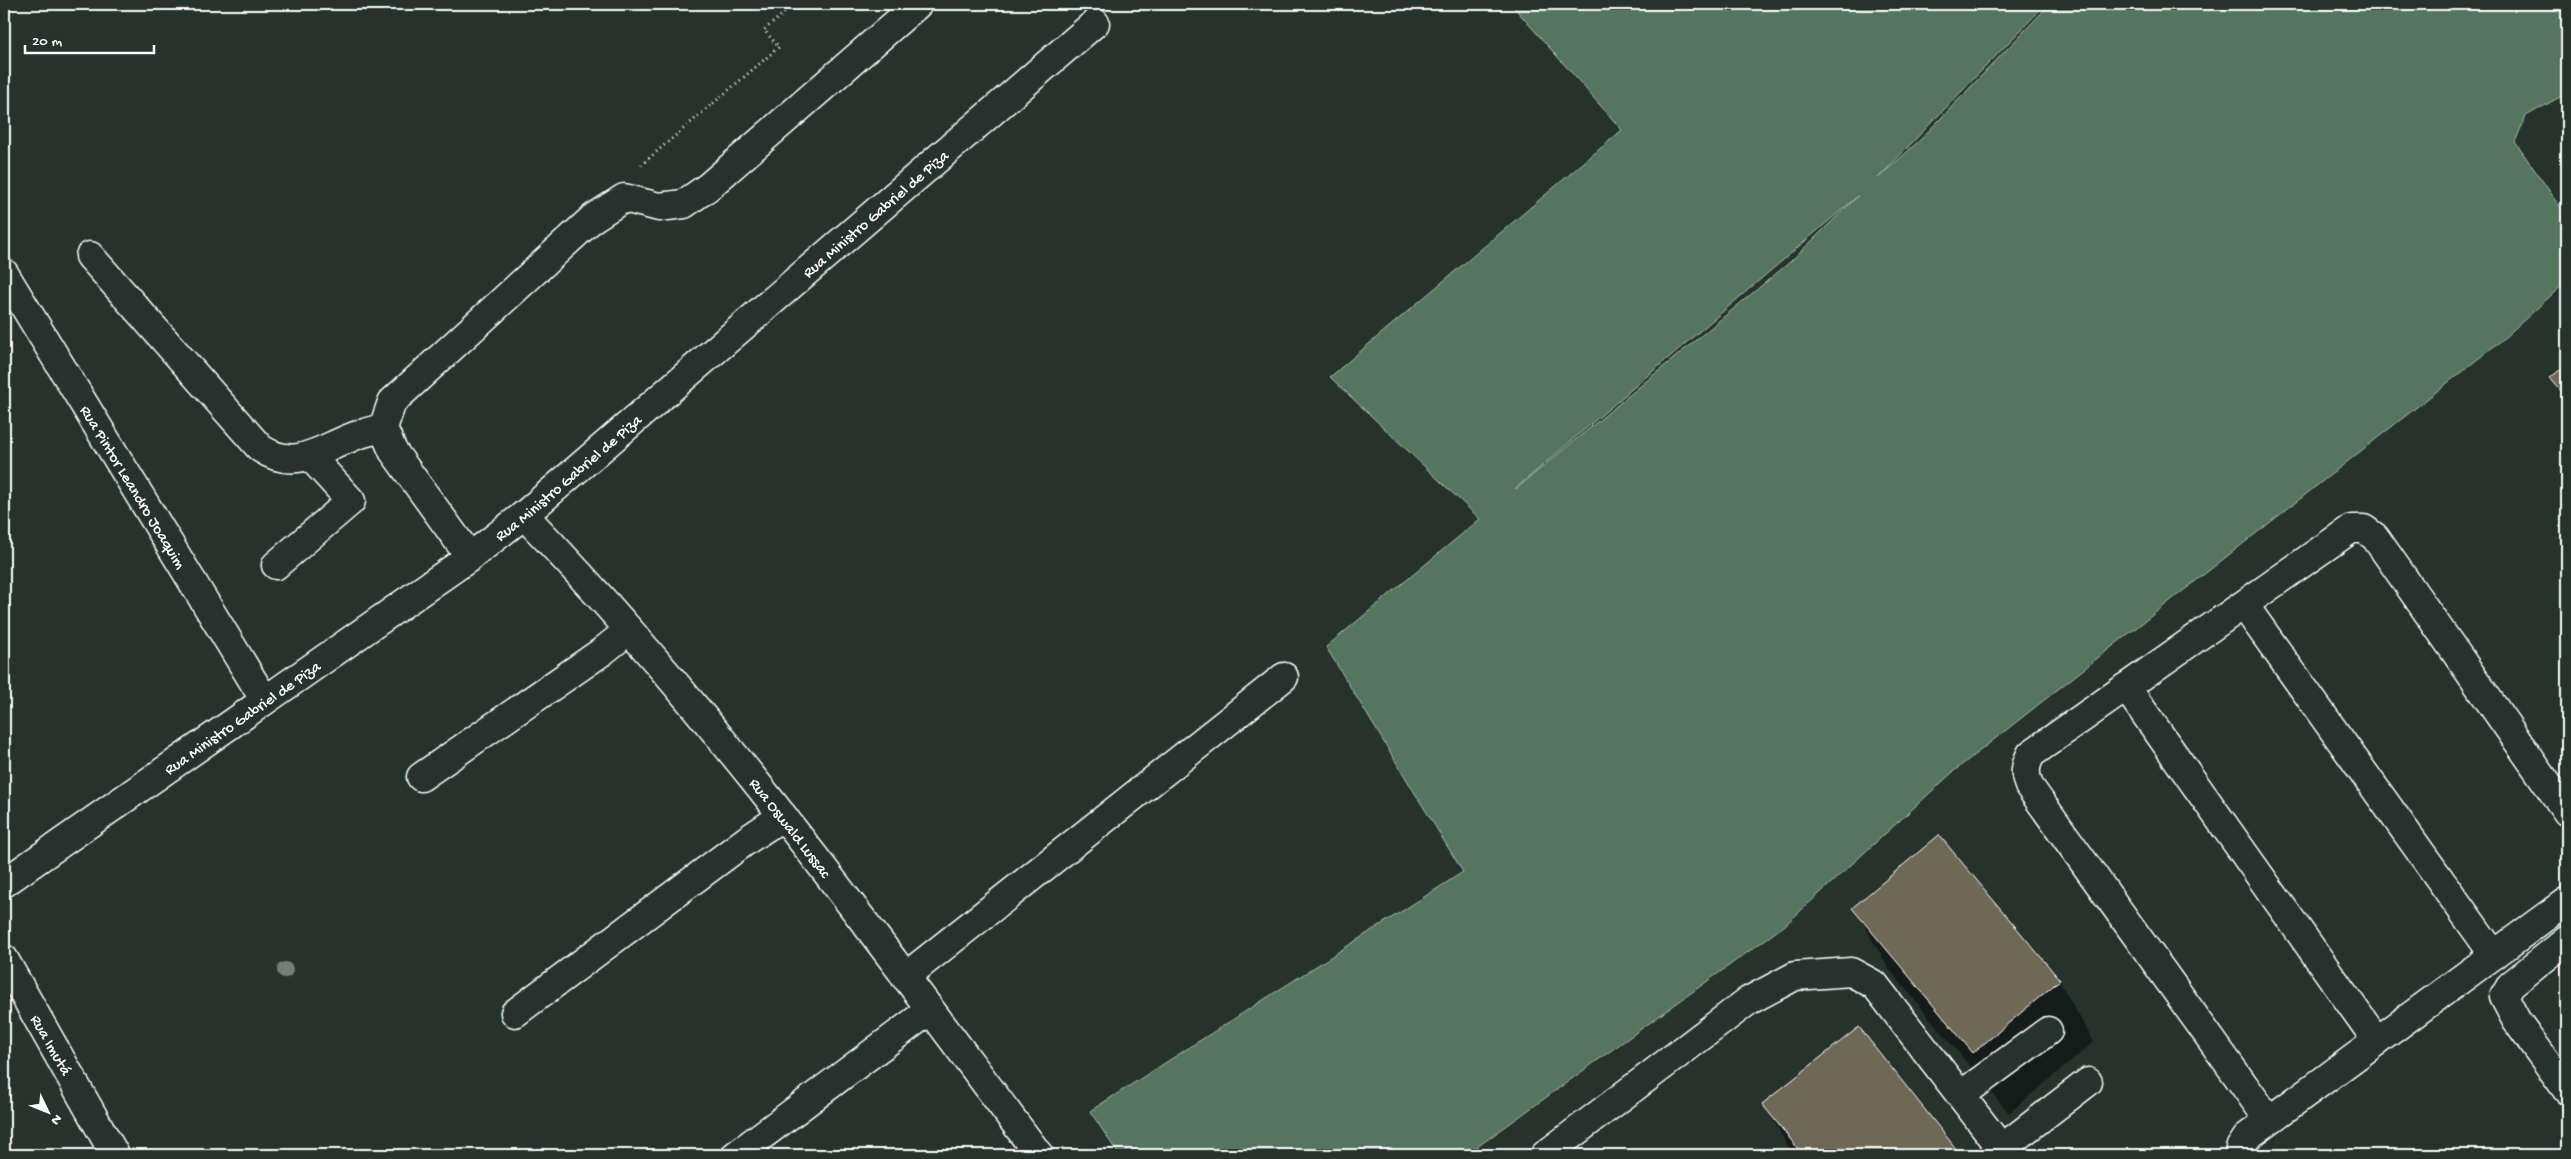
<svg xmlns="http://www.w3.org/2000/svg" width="2571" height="1159" font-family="'Gochi Hand',sans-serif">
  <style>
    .green { fill: #54745e; stroke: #aabaae; fill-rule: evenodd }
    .shadow { fill: #0007 }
    .building { fill: #6e6756; stroke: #fff }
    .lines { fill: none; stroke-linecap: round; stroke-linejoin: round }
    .minor-casing { stroke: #fff; stroke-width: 31 }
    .path { stroke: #fff; stroke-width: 3; stroke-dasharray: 1 4; stroke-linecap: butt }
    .minor { stroke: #26332d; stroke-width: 28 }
    .tree { fill: #738179 }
    .labels { text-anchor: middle; stroke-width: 4.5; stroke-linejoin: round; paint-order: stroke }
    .street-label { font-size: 16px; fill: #fff; stroke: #26332d }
  </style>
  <rect width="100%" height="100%" fill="#26332d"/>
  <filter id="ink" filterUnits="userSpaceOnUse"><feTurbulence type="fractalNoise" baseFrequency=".02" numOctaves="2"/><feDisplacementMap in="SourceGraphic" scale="10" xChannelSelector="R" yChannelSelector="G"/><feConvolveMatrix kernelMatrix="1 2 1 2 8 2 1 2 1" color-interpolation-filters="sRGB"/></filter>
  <g filter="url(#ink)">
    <!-- green -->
    <path class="green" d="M1511,4H2046L1877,179L1920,140L2050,4H2567V93L2526,116L2515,142L2567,216V281L2502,340L1954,771L1784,926L1466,1155H1119L1090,1111L1463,872L1326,647L1480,519L1330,377L1622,130ZM1858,196L1790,262L1516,489V488Z"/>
    <!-- shadow -->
    <path class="shadow" d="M2567,366V405L2552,379Z
      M1854,908L2059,981L2094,1042L2009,1113L1889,969Z
      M1858,1029L1959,1155H1793L1764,1105Z"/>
    <!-- building -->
    <path class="building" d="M2567,364V398L2550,378Z
      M1939,835L2060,980L1973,1053L1852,908Z
      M1859,1027L1961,1155H1803L1762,1104Z"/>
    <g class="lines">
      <!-- minor casing -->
      <g class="minor-casing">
        <g id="minor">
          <path d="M90,256L260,448C294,471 317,451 350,438C360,433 372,431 383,428"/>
          <path id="s1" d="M4,273L264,699"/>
          <path id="s2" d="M524,515C714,712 875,936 1039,1155"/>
          <path d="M470,557L393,451L383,428L392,402L593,218L624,198L659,207L684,204L708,187L918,4"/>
          <path d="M276,565L351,501L310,456"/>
          <path d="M2244,605L2494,955"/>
          <path d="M2126,687L2377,1041"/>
          <path d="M421,777L603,651L629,630"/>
          <path id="s3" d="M4,883L470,557L524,515L1095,23"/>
          <path d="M2567,940L2511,985L2504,997L2516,1020L2567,1090"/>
          <path id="s4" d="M4,959L115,1155"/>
          <path d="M905,977L1284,677"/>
          <path d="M515,1013L747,840L783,816"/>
          <path d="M1961,1095L2048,1031"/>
          <path d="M2269,1120L2029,786C2024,773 2025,766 2031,754L2351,529H2364L2375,537L2567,812"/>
          <path d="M736,1155L930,1010"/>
          <path d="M1545,1155L1748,1001L1795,976L1851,972L1875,985L2002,1149"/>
          <path d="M1993,1155L2088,1082"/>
          <path d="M2241,1155L2240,1148L2248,1136L2567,901"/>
        </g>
      </g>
      <!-- path -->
      <path class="path" d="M641,165L779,47L764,30L795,4"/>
      <!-- minor -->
      <use href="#minor" class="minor"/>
    </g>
    <!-- trees -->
    <circle class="tree" cx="285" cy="970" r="8"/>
  </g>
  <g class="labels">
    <!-- street labels -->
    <g class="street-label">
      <text dy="6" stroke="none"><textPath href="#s3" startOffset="1100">Rua Ministro Gabriel de Piza</textPath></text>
      <text dy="6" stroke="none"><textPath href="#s3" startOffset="695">Rua Ministro Gabriel de Piza</textPath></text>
      <text dy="6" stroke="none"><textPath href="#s1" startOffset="250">Rua Pintor Leandro Joaquim</textPath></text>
      <text dy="6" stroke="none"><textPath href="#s3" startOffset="290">Rua Ministro Gabriel de Piza</textPath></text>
      <text dy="6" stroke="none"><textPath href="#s2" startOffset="411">Rua Oswald Lussac</textPath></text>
      <text dy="6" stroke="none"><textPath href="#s4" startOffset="98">Rua Imutá</textPath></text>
    </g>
  </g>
  <!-- margin -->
  <rect width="2571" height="1159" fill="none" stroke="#26332d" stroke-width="20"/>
  <rect x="10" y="10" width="2551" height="1139" fill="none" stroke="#fff" stroke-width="2" filter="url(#ink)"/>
  <!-- north arrow -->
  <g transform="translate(48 1112) rotate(133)" stroke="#26332d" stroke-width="4" paint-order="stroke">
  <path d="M0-4L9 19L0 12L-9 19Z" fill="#ffffff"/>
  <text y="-8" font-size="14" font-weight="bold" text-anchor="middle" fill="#ffffff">N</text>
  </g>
  <!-- scale -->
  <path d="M25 45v8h129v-8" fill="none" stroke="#ffffff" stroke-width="2.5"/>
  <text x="32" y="45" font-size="15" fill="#ffffff" stroke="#26332d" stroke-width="4" paint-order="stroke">20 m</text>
</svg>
